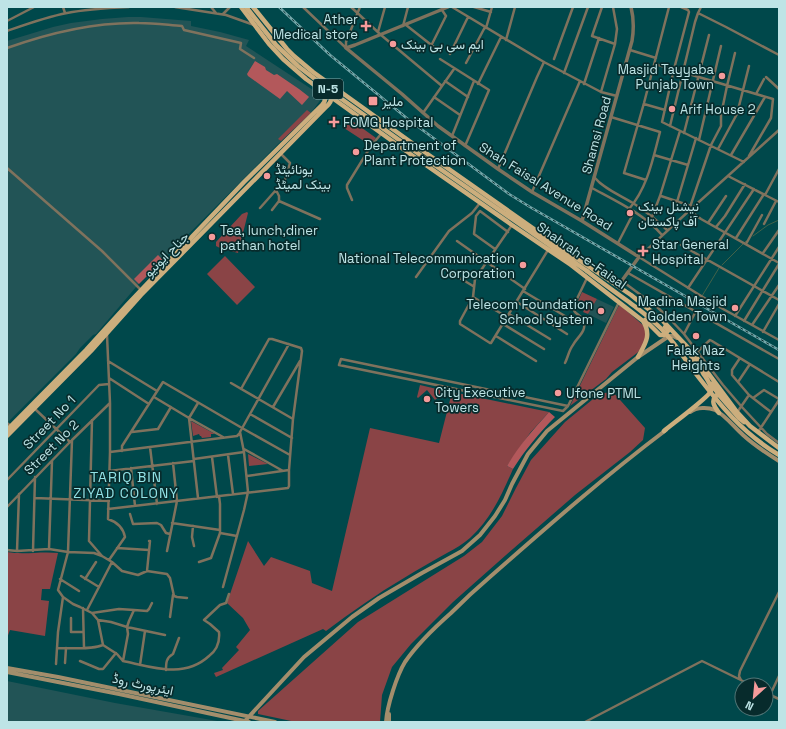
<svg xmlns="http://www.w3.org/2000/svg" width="786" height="729" font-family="'Space Grotesk',Vazirmatn,sans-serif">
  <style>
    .built { fill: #225456 }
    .green { fill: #8a4446 }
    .forest { fill: #b3585b }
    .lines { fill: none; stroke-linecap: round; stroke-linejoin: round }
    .stream { stroke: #436249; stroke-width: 1 }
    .minor { stroke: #7f725d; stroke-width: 2.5 }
    .tertiary { stroke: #7f725d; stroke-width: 3.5 }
    .secondary { stroke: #a38e6c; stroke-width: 4 }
    .trunk { stroke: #ccae7d; stroke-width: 4.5 }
    .rail-casing { stroke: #74a7aa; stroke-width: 2.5 }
    .rail { stroke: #072b2c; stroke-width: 1; stroke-dasharray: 3; stroke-linecap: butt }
    .trunk-bridge { stroke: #ccae7d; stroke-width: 4.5 }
    .poi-dot { fill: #f59b9b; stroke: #072b2c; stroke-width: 1.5 }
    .labels { text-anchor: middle; stroke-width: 3.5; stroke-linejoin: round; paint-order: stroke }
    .shield { fill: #072b2c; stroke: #87acae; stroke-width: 1 }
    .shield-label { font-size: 12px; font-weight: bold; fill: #bee4e6 }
    .poi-label { font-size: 13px; fill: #bee4e6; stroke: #072b2c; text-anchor: start }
    .street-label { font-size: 13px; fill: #bee4e6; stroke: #072b2c }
    .neighbourhood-label { font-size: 14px; letter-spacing: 1px; fill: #92e2e6; stroke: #072b2c }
  </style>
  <rect width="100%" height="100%" fill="#00484b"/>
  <!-- built -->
  <path class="built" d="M128,17H141L191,21V26L220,32L249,40L246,46L316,92V96L321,99L311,113L277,145L143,280H142L96,334L93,335L80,348L76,354L8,422L7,41L53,27L71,23L102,19Z
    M597,299L614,307L606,323L588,314Z
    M7,681L115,703L223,722H7Z"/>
  <!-- green -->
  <path class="green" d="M307,110L311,113L281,141L278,139Z
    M351,120L376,138L370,145L344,128Z
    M247,212L248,213L238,253L220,248L216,246V242L242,214Z
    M225,256L255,287L237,305L207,274Z
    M582,292L597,299L588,314L583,312L586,306L578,301Z
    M620,305L644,326L646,330L645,339L642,348L637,353L612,372L606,379L570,406L618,307Z
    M420,385L441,390C442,396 439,397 435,400L427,390L418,398L417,397Z
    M452,392L549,412L530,433L507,466L513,469C502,494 491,519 470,538C463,544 455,549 447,553C433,561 418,569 404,578C377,594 351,612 326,631L323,629L216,677L214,673L223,670L222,668L239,650L236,647L250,630L243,618L227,603L248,541L264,566L271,557L310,571L312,583L332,591L370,428L439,443Z
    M613,392L645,428L643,440L630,452L575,495L506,555L453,602L411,644L392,667L382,695L380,722H296L258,714V711L358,622L464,556L482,542L502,516L516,488L531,460L565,422L598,395L604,393Z
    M191,421L215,434H211V437L202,438L201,436H200L199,434L193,436Z
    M248,454L268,464L249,466Z
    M7,552C24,555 41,551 58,553L50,589H42L41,600L49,601L45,636L10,630L7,638Z"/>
  <!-- forest -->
  <path class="forest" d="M255,61L265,67L266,70L274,75L277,74L299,89L308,96L309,97L302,105L287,91L280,99L248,76L247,74Z
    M158,255L163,260L139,284L134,279Z
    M549,412L555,417C539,433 525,450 513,469L507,466C519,445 534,429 549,412Z"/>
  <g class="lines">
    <!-- stream -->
    <path class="stream" d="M753,236L768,225L779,220
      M722,265L746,241
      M702,296L719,268"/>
    <!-- minor -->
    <path class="minor" d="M63,7L65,13
      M175,7L226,15L254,25
      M211,7L216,13
      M303,7L346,48
      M351,7L381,35L442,86
      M452,7L544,62L601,92L617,96
      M474,7L491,12
      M602,7L592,36L615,44
      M681,7L688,10L689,12L674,69L662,122L744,162
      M698,13L726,27L779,55
      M223,14L230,7
      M7,21L34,7
      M406,25L439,51
      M403,26L408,7
      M486,28L492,7
      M7,31C27,24 46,17 67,13C87,9 108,8 129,7
      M378,32L385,7
      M506,40L515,7
      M431,46L446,16L442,10
      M7,48C49,33 94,22 139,23C154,23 168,25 182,26L184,30L241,43L240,49L254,58
      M346,48V42L360,7
      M630,50L656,58
      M735,53L727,86L721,115V126L711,145L689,210L701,219L779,263
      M450,54L468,17
      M440,59L489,90L465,146
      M554,59L573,7
      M466,63L485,27
      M655,64L773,99L771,118L749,156
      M564,73L588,7
      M766,77L779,89
      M445,81L468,97
      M478,84L501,37
      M584,84L599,38
      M601,92L615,44L617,29L613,7
      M756,94L764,79
      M434,97L460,115
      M644,104L665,110
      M423,113L454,69
      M611,117L660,132C653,158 648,187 629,209
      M670,126L695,22L698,13L701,7
      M779,130L691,209L639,257L714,304L779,340
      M684,133L709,35
      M452,136L474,81
      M699,140L721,46
      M718,149L737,114L749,66
      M281,154L290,163L284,183L276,190L279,196V201L320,219
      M654,155L688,165L696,138
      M731,155L765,97
      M7,168L102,251L141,290
      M498,169L537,77L544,62
      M728,176L765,195L779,169
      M594,177C604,189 620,195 633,203C645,211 657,220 667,230
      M646,180L624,173L644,103L669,7
      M592,188C616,201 644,214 662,235
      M532,192L580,81
      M765,195L779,202
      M661,196L691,206
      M352,200L347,188V185L371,146L381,134
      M677,202L688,165
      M260,208L276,190
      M272,210L279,201
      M652,217L660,196L680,131
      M708,223L726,196
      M764,224L776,201
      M512,225L475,279L473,297L460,321V324L490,343H491L548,250
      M716,227L725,216L745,184
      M736,238L764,194
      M457,241L525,289
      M618,243L634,212
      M746,244L762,215
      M681,245L779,300
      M495,249L474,234L476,216L480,211L508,232
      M763,253L779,230
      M445,269L473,286
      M628,273L779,359
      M416,277L449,231L472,213L480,203
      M622,281L657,307L668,317L684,334L723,385L741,406L767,434L779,443
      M688,288L754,189
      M523,291L575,322
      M473,297L507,317
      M517,302L567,334
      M509,314L550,339
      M735,316L779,247
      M744,321L779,264
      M503,324L544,349
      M752,325L779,285
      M763,332L779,304
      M684,334L696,311
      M107,335L110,403V452L108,519C117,522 123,527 125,537L109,560
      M496,336L536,361
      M697,352L710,340L712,341L779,382
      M740,358L732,370V375L749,395L771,412
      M108,361L157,391
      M565,363C568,357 569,350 573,345C577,337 588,331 583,320C580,313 572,315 574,305L587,278
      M109,378L149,404
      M738,382L750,364
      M241,389L269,339H272L301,348L302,351L293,419
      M154,397L189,418L223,437
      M753,398L764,390L779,399
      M198,403L189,418L198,498
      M568,406L341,359L339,365L563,411L568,406L619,302
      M273,407L300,361
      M35,409L70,442
      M738,411L749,395
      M250,414L292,438
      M92,420L89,541L102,556L112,562L122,571L138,575L147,571L167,574L170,578L174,596L177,597L187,598
      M7,423L11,426
      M132,432L158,429L171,407
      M758,432L779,400
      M150,447L157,504
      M244,449L283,471
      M122,451V446L163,382L242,428L290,455
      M110,452L237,436L240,433
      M228,455L233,494
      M212,457L217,497
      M194,459L244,452
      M131,468L135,506
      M109,471L194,461
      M247,476L289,470
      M7,480L99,385L109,384
      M35,498L109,501
      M7,507L70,442L110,403
      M108,509L288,488L289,486V470L293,419L231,383
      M130,514L133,524L157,523L161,525L166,533L170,534
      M172,523L220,530
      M193,526L192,537L194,546
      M220,533L237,536
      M117,548L149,550
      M49,549L52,461
      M7,550L17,551L49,549L68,552L94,553L102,556
      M17,551L19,494
      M33,551L35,477
      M167,551L177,501L173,463
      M199,562L211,558L220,533V504L219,496
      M147,571L150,541H149
      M81,576L99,587
      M60,579L79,591
      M85,579L96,562
      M223,587L244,510L248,492L244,452L240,432L289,344
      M83,608L84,648
      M87,610L112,562
      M134,610L147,611L149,609L152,603
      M92,613L119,609L134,610L129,621L127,627L165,635
      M170,617L173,595
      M71,618V632H83
      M98,620L111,622L127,627L128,634L123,661L117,654L103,645
      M57,648C72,648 89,650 103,645L98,620L92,613L80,607L73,604L63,597
      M80,661L99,669H103L116,653
      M123,661C152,667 184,679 209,656C217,650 220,642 219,632L210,624L204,620L220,605L226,603L229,594
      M65,663L66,648
      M56,664L58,632L63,597L58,590L68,552L72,440
      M140,665L145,631
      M166,670C166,663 166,658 173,654L179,638
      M741,680L739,676L740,671L779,592
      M766,693L779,699
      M770,695L779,676
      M585,722L702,661L751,685"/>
    <!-- tertiary -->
    <path class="tertiary" d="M346,48L402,94L438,126L498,169L532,192L582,221L639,257L618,286
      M346,48L355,45L448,7
      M582,221L632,41C634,29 634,19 631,7"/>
    <!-- secondary -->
    <path class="secondary" d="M690,412C697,407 708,407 715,410C724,414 735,428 743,435C754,445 766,453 779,461
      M7,668L58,677L275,722
      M7,672L119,694L249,722
      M389,714V722
      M244,722L304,657L352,617L379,598L422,573L462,551L480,535L495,516L505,500L512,484L528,454L547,431L638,357L669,336H673L677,338
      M386,722C387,706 397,675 405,662C418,643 434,628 451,613C464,600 477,588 491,576C548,526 605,476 666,430"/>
    <!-- trunk -->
    <path class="trunk" d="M241,7L269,44L283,59L306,79L413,156L512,225L571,265
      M253,7L287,49L294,56L313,72L426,153L554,243L631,295L662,320L694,354L737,412L750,426L779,448
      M423,157L587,271
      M570,263L571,265L643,321C652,335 645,344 638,357
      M645,320L660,335H664L668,331V330L665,327
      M686,349L704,374
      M711,384L720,396
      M719,413C715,407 711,403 715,396L718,395L720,396L739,418L744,422
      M7,430L86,350L127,305L244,182L322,105C326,101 326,97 324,92
      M664,431C671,425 709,397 711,391C712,385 706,378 703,373
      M7,436L91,351L141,295L326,107C332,102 333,97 331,90"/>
    <!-- rail casing -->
    <g class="rail-casing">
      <path id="rail" d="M279,7L330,55L409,120L509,194L530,207L779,350"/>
    </g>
    <!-- rail -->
    <use href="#rail" class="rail"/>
    <!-- trunk-bridge -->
    <path class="trunk-bridge" d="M246,7L276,45L298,66L336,95L423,157
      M587,271C601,282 615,292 629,302C642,312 655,321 666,334C676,345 684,358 693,370C719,404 742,433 779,455"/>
  </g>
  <!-- markers -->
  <g class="poi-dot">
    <path d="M364 20h4v4h4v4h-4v4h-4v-4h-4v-4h4z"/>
    <circle cx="393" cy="44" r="4"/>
    <circle cx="722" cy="76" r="4"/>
    <rect x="368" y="96" width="10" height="10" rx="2"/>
    <circle cx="672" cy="109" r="4"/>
    <path d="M332 116h4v4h4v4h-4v4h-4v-4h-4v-4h4z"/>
    <circle cx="356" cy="152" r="4"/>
    <circle cx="267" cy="176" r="4"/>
    <circle cx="630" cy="213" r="4"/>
    <circle cx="212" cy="237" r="4"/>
    <path d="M641 245h4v4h4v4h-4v4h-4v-4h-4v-4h4z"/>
    <circle cx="523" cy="265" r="4"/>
    <circle cx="735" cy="308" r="4"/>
    <circle cx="601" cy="311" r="4"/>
    <circle cx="696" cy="336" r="4"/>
    <circle cx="558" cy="393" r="4"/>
    <circle cx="427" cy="399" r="4"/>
  </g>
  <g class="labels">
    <!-- shield labels -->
    <rect class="shield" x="313" y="79" width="30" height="20" rx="3"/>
    <g class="shield-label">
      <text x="328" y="93">N-5</text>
    </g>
    <!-- poi labels -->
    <g class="poi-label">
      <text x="358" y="24" text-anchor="end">Ather<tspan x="358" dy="15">Medical store</tspan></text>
      <text x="401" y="49">ایم سی بی بینک</text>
      <text x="714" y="74" text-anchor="end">Masjid Tayyaba<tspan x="714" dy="15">Punjab Town</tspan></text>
      <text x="382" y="106">ملیر</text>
      <text x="680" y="114">Arif House 2</text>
      <text x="343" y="127">FOMG Hospital</text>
      <text x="364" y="150">Department of<tspan x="364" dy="15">Plant Protection</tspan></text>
      <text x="275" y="174">یونائیٹڈ<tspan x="275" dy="15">بینک لمیٹڈ</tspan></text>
      <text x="638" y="211">نیشنل بینک<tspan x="638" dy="15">آف پاکستان</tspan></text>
      <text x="220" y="235">Tea, lunch,diner<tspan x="220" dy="15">pathan hotel</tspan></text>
      <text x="652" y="249">Star General<tspan x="652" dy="15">Hospital</tspan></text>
      <text x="515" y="263" text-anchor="end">National Telecommunication<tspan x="515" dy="15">Corporation</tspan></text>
      <text x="727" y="306" text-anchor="end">Madina Masjid<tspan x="727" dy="15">Golden Town</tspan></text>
      <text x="593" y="309" text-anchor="end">Telecom Foundation<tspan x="593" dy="15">School System</tspan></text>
      <text x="696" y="355" text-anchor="middle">Falak Naz<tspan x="696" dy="15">Heights</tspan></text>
      <text x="435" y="397">City Executive<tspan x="435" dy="15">Towers</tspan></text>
      <text x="566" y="398">Ufone PTML</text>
    </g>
    <!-- street labels -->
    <g class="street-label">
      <text transform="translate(596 135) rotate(-75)" y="5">Shamsi Road</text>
      <text transform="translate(546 186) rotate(32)" y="5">Shah Faisal Avenue Road</text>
      <text transform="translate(166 254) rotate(-45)" y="5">جناح ایونیو</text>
      <text transform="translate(582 255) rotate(35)" y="5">Shahrah-e-Faisal</text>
      <text transform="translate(49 422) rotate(-46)" y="5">Street No 1</text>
      <text transform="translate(51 447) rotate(-45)" y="5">Street No 2</text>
      <text transform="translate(143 684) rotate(12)" y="5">ایئرپورٹ روڈ</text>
    </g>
    <!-- neighbourhood labels -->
    <g class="neighbourhood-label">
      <text x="126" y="482">TARIQ BIN<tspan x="126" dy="16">ZIYAD COLONY</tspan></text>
    </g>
  </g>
  <!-- border -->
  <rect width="786" height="729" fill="none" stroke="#bee4e6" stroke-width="16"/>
  <!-- north arrow -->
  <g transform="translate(754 697) rotate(207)"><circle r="19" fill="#072b2c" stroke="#507576"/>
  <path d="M0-3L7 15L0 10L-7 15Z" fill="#f59b9b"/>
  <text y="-6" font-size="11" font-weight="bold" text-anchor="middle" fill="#bee4e6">N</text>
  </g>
</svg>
